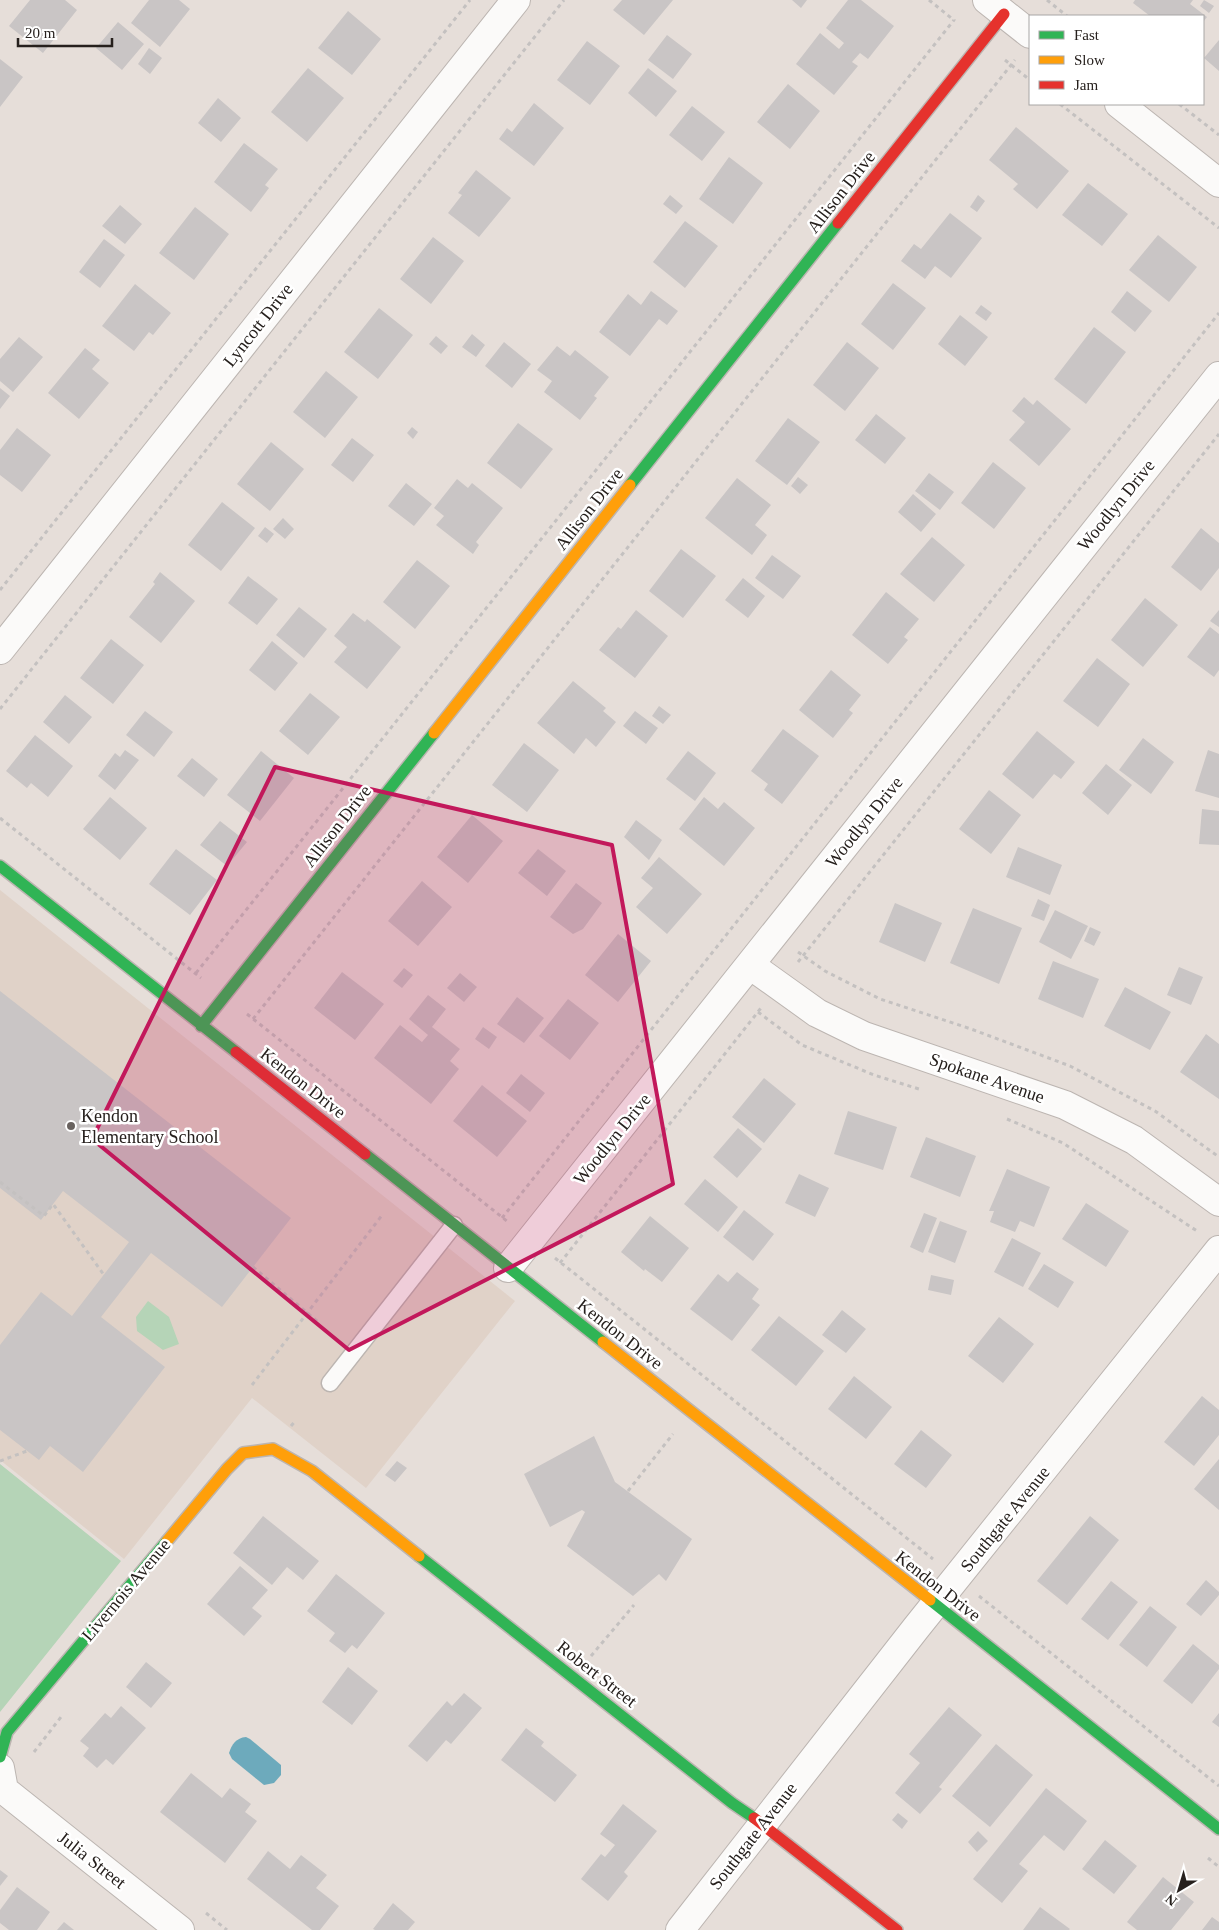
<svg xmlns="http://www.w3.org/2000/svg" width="1219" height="1930" font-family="Georgia,serif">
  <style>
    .built { fill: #e0d2c8 }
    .green { fill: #b5d4b7 }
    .water { fill: #6daabc }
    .building { fill: #c9c5c5 }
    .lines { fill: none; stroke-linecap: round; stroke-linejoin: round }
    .lane-casing { stroke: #bcb5b1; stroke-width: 19 }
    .street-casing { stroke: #bcb5b1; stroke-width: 30 }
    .fast-casing { stroke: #bcb5b1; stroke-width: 14 }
    .slow-casing { stroke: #bcb5b1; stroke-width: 14 }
    .jam-casing { stroke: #bcb5b1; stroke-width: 14 }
    .path { stroke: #c4c1c0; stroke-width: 3; stroke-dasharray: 4 4; stroke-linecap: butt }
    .lane { stroke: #fbfaf9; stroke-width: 16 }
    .street { stroke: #fbfaf9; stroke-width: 28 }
    .fast { stroke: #30b455; stroke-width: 11 }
    .slow { stroke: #ff9f0a; stroke-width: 11 }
    .jam { stroke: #e5322d; stroke-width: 11 }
    .marked { fill: #c2185b; fill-opacity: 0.2; stroke: #c2185b; stroke-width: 4; stroke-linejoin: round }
    .poi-dot { fill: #69625f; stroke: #fff; stroke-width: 2 }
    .labels { text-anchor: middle; stroke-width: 5; stroke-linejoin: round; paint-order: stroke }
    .street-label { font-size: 18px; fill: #26201d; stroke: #fff }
    .poi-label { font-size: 18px; fill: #26201d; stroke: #fff; text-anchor: start }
  </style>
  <rect width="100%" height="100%" fill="#e6ded9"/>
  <!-- built -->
  <path class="built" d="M0,890L515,1301L366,1488L252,1398L124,1559L0,1460Z"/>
  <!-- green -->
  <path class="green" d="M148,1301L169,1317L179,1344L163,1350L137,1331L136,1317Z
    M0,1464L121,1561L0,1712Z"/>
  <!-- water -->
  <path class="water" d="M246,1737L250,1739L281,1765V1775L274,1783L264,1785L232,1759L229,1753C232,1744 236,1738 246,1737Z"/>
  <!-- building -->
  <path class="building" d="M30,0H65L77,10L43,53L9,26Z
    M149,0H179L190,9L160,47L131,23Z
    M622,0H673L644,35L613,10Z
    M792,0H807L801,8Z
    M848,0H861L894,26L868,59L860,53L852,62L858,66L834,95L796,64L820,33L839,49L844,43L826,28Z
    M1135,0H1193L1190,4L1207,17L1203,22V16H1150L1133,3Z
    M1204,0L1214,6L1209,13L1200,6Z
    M348,11L381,39L352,75L318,48Z
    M118,22L144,44L122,70L96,48Z
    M667,35L692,54L673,79L648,60Z
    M1219,40V71L1204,58Z
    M587,41L620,66L590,105L557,80Z
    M149,48L162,58L150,74L138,64Z
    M0,59L23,77L0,107Z
    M308,68L344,98L307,142L271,112Z
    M648,68L677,91L656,117L628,93Z
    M788,84L820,111L790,149L757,122Z
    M218,98L241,118L221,142L198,123Z
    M534,103L564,128L534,166L499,139L507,128L512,132Z
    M692,106L725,132L702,161L669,135Z
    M1016,127L1069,171L1037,209L1013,189L1018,184L989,160Z
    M244,143L278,169L265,185L269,188L251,212L214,182Z
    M729,157L763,183L733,224L699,199Z
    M476,170L511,198L479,237L448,213L462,195L458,193Z
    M1088,183L1128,214L1102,246L1062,215Z
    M670,195L683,206L676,214L663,204Z
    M978,195L985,201L977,212L970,207Z
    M120,205L142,224L125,244L102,226Z
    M195,207L229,234L194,280L159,253Z
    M950,213L982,238L951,278L935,266L925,279L901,261L914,244L921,249Z
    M685,221L718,246L685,288L653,262Z
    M1158,235L1197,267L1169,302L1129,270Z
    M433,237L464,261L431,304L400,279Z
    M104,239L125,255L100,288L79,272Z
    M893,283L926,308L893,350L861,324Z
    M135,284L171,313L153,335L149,332L134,351L102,326Z
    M651,291L678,311L667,325L659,319L630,356L599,332L628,294L641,305Z
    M1127,291L1152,311L1135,332L1111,312Z
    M981,305L992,313L986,321L975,313Z
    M379,308L413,335L378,379L344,352Z
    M960,315L988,337L965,366L938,344Z
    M1094,327L1126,352L1086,404L1054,379Z
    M472,334L485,345L476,357L462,347Z
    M436,336L448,346L441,354L429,344Z
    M19,337L43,357L13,392L0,381V359Z
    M504,342L531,364L512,388L485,366Z
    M847,342L879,368L845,411L813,385Z
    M557,346L570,356L575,350L609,377L594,396L597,398L580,420L544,392L552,381L537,370Z
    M85,348L100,360L92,369L109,383L79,419L48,393Z
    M326,371L358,397L325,438L293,412Z
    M0,388L10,396L0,409Z
    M1024,397L1033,405L1037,400L1071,429L1039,466L1009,440L1025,422L1012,411Z
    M876,414L906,438L885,464L855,440Z
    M788,418L820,442L787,485L755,461Z
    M518,423L553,449L521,489L487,463Z
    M412,427L418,432L413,439L407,433Z
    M17,428L51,455L22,492L0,475V450Z
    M352,438L374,455L353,482L331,465Z
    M271,442L304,469L270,511L237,484Z
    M993,462L1026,488L994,529L961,503Z
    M929,473L954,492L940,510L915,491Z
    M798,477L808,485L800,494L791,486Z
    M737,478L771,505L755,525L767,535L752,555L705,518Z
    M457,479L468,488L472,483L503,508L476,542L479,545L473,554L436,525L444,516L434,508Z
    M406,483L432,504L414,526L388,506Z
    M913,494L936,514L921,532L898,512Z
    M222,502L255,528L221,571L188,545Z
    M283,518L294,529L285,539L273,529Z
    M265,527L274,534L267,543L258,536Z
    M1201,528L1219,543V568L1201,591L1171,567Z
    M932,537L965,565L934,602L900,574Z
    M681,549L716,576L683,618L649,591Z
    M772,555L801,576L783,599L755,578Z
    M417,560L450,586L415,629L383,602Z
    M160,572L195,601L161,643L129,617L155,584L153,582Z
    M248,576L278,599L257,625L228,603Z
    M743,578L765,596L748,618L725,600Z
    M886,592L919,619L904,637L908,640L888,664L852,635Z
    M1145,598L1178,625L1143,667L1111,640Z
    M299,607L327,629L304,658L276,635Z
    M636,610L668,636L635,678L599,650L618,627L621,629Z
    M1219,610V627L1210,621Z
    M353,613L365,622L367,619L401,647L367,689L334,662L347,647L334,636Z
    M1210,627L1219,634V670L1214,677L1187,657Z
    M111,639L144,665L113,704L80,678Z
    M272,641L298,663L275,691L249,670Z
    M1097,658L1130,684L1098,727L1063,701Z
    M831,670L861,695L849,710L853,713L833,738L799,710Z
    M573,681L606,708L603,711L616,722L596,747L586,738L574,754L537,723Z
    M310,693L340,717L308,755L279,731Z
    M65,695L92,717L69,744L43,722Z
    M659,706L671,715L663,724L652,716Z
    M145,711L173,732L154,757L126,735Z
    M635,711L658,728L646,744L623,726Z
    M783,729L819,756L782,804L764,790L768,784L751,771Z
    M1037,731L1075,762L1061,779L1054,774L1033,799L1002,774Z
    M35,735L73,766L48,797L31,783L27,788L6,771Z
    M1143,738L1174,762L1151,794L1119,770Z
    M524,743L559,770L527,812L492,785Z
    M125,750L139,760L115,790L98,776L115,753L120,757Z
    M1208,750L1219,754V798L1195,791Z
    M261,751L294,778L260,821L227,795Z
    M688,751L716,773L695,801L666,779Z
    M192,758L218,779L204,797L177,776Z
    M1106,764L1132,785L1108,815L1082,793Z
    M989,790L1021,815L991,854L959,829Z
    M110,797L147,828L120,860L83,829Z
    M704,797L718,809L724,802L755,828L724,866L679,829Z
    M1202,809L1219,811V845L1199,844Z
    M472,815L503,841L468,883L437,857Z
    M636,820L662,840L649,860L624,837Z
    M220,821L247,842L227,866L200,845Z
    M1018,847L1062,865L1050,895L1006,877Z
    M176,849L217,880L190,915L149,884Z
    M538,849L566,871L547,896L518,873Z
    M659,857L702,894L667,934L636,907L653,888L641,878Z
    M422,881L452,907L418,946L388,921Z
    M576,883L602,903L583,929L573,934L550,917Z
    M1038,899L1050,905L1044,921L1031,916Z
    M895,903L942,923L925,962L879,942Z
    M973,908L1022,928L999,984L950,963Z
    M1055,910L1088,926L1071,959L1039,942Z
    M1090,927L1101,932L1094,946L1084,941Z
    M618,934L651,961L618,1002L585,975Z
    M1053,961L1099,979L1083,1018L1038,999Z
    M1179,967L1203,977L1191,1005L1167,995Z
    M404,968L413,975L402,988L393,981Z
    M342,972L384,1004L355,1040L314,1008Z
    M460,973L477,987L464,1002L447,988Z
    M1125,987L1171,1012L1150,1050L1104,1026Z
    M0,991L291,1218L222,1307L151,1253L101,1317L165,1367L83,1472L50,1446L39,1460L0,1430V1345L41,1292L72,1316L129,1242L63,1191L41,1220L0,1188Z
    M428,995L446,1009L432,1027L460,1049L450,1061L459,1069L431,1104L374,1058L400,1025L422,1042L428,1035L409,1019Z
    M517,997L544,1018L524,1043L497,1024Z
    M568,999L599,1023L570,1060L539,1036Z
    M483,1027L497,1037L489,1049L475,1039Z
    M1206,1034L1219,1044V1099L1180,1072Z
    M521,1074L545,1093L530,1112L506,1093Z
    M764,1078L796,1104L764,1143L732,1117Z
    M482,1085L527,1121L497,1157L453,1121Z
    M848,1111L897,1127L883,1170L834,1154Z
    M738,1128L762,1149L737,1178L713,1157Z
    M926,1137L976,1156L960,1197L910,1177Z
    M1007,1169L1050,1187L1034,1227L1020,1221L1015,1232L990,1222L994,1211H989Z
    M799,1174L829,1188L815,1217L785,1203Z
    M705,1179L738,1207L718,1232L684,1204Z
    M1086,1203L1129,1231L1106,1267L1062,1239Z
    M744,1210L774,1234L753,1261L723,1237Z
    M924,1213L937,1218L923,1253L910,1247Z
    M650,1216L689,1248L662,1282L645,1269L644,1271L621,1252Z
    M940,1221L967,1231L955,1263L928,1252Z
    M1012,1238L1041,1253L1023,1287L994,1272Z
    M1044,1264L1074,1282L1058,1308L1028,1289Z
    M737,1272L759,1289L752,1299L760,1305L732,1341L690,1309L718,1274L728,1282Z
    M931,1275L954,1280L951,1295L928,1290Z
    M842,1310L866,1329L846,1353L822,1335Z
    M779,1316L824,1351L796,1386L751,1350Z
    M999,1317L1034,1344L1003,1383L968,1356Z
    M854,1376L892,1407L866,1439L828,1409Z
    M1202,1396L1219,1410V1435L1194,1466L1164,1442Z
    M921,1430L952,1455L926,1488L894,1464Z
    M594,1436L615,1482L692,1539L666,1581L659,1574L633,1596L567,1546L585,1512L582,1510L550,1527L524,1474Z
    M1219,1459V1510L1194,1489Z
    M397,1461L407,1468L395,1482L385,1475Z
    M263,1516L319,1561L303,1580L287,1567L272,1585L233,1553Z
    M1090,1516L1119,1540L1067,1605L1037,1581Z
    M240,1566L268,1590L252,1608L262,1616L244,1636L207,1604Z
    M336,1574L385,1613L357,1649L352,1645L345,1653L329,1641L335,1633L307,1611Z
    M1206,1580L1219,1592V1595L1201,1616L1186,1604Z
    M1111,1581L1138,1602L1108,1640L1081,1619Z
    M1150,1606L1177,1627L1147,1667L1119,1645Z
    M1193,1644L1219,1665V1669L1192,1704L1163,1681Z
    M146,1662L172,1683L151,1708L126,1687Z
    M348,1667L378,1691L352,1725L322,1702Z
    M464,1693L482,1708L451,1744L446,1740L427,1762L408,1746L447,1701L452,1706Z
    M121,1706L146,1728L113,1765L106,1759L97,1768L83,1756L89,1748L80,1741L105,1713L111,1718Z
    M949,1707L982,1735L939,1787L942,1789L920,1814L895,1793L920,1763L909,1754Z
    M1219,1713V1727L1212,1722Z
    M526,1728L544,1742L541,1746L577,1775L555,1802L501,1760Z
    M996,1744L1033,1775L990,1827L952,1796Z
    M191,1773L222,1798L230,1788L251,1804L245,1812L257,1821L225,1863L160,1812Z
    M1046,1788L1087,1821L1064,1851L1044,1835L1019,1864L1028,1871L1002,1903L973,1879Z
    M623,1804L657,1831L624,1872L628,1876L608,1901L581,1879L601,1854L605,1857L615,1845L600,1834Z
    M898,1813L908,1821L902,1829L892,1820Z
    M978,1831L988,1841L977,1852L968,1842Z
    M1105,1840L1137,1866L1114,1894L1082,1869Z
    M268,1851L290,1869L301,1855L327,1875L316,1888L339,1906L320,1930H312L247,1879Z
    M0,1870L8,1876L0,1886Z
    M1163,1877L1194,1902L1171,1930H1137L1127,1922Z
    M17,1887L50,1912L37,1930H9L0,1923V1910Z
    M393,1903L415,1922L408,1930H375L373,1929Z
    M1040,1907L1070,1929L1069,1930H1023Z
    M1212,1917L1219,1922V1930H1202Z
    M64,1922L74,1930H57Z"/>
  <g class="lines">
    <!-- lane casing -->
    <g class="lane-casing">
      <path id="lane" d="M330,1383L454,1225"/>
    </g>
    <!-- street casing -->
    <g class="street-casing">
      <path id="street" d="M987,0L1030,34
        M1119,104L1219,183
        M0,650L516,0
        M750,965L817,1013L864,1036L1065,1105L1134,1140L1219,1202
        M508,1268L1219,376
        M0,1768L4,1790L180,1930
        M680,1930L916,1628L1219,1250"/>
    </g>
    <!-- fast casing -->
    <g class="fast-casing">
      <path id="fast" d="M630,485L838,223
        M0,866L236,1052
        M201,1026L434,733
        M365,1154L603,1342
        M419,1556L732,1803L754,1818
        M930,1600L1219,1829
        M0,1757L7,1732L167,1541"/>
    </g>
    <!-- slow casing -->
    <g class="slow-casing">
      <path id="slow" d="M434,733L630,485
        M603,1342L930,1600
        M167,1541L227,1469L243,1453L273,1449L312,1471L419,1556"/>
    </g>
    <!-- jam casing -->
    <g class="jam-casing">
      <path id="jam" d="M838,223L1004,14
        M236,1052L365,1154
        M754,1818L897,1930"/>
    </g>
    <!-- path -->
    <path class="path" d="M929,0L955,21
      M1047,0L1067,16
      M1005,60L1030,80
      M1060,104L1219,228
      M1179,104L1219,135
      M0,590L470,0
      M0,709L564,0
      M0,818L201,978
      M798,952L825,971L880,999L971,1029L1070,1066L1155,1111L1219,1157
      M798,962L1219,434
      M196,973L954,20
      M758,1012L802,1045L874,1075L919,1089
      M247,1014L508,1222
      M253,1019L1015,60
      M1007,1119L1063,1143L1197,1231
      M0,1182L44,1216L53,1204L104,1275
      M502,1218L1219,313
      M555,1258L933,1559
      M560,1263L761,1008
      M253,1267L318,1322
      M252,1385L383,1214
      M291,1426L296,1420
      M0,1461L27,1451
      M628,1491L673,1434
      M979,1596L1219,1786
      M591,1656L634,1605
      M34,1752L61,1717
      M1208,1858L1219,1867
      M206,1913L227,1930"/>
    <!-- lane -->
    <use href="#lane" class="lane"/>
    <!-- street -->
    <use href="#street" class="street"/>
    <!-- fast -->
    <use href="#fast" class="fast"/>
    <!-- slow -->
    <use href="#slow" class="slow"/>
    <!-- jam -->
    <use href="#jam" class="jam"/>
  </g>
  <!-- marked area -->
  <path class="marked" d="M275,767L612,845L673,1184L349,1350L92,1139Z"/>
  <!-- markers -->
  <circle class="poi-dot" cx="71" cy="1126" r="5"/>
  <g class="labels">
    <!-- street labels -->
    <g class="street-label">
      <text transform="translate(841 192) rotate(-52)" y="6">Allison Drive</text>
      <text transform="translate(258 325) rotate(-52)" y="6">Lyncott Drive</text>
      <text transform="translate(1116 505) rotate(-51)" y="6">Woodlyn Drive</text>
      <text transform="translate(589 509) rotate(-52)" y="6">Allison Drive</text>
      <text transform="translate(864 822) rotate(-51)" y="6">Woodlyn Drive</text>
      <text transform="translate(337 826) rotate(-52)" y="6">Allison Drive</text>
      <text transform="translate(987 1078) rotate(19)" y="6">Spokane Avenue</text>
      <text transform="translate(303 1083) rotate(38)" y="6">Kendon Drive</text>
      <text transform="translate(612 1139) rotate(-51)" y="6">Woodlyn Drive</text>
      <text transform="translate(620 1334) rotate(38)" y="6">Kendon Drive</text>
      <text transform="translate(1005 1519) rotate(-51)" y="6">Southgate Avenue</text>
      <text transform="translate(938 1586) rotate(38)" y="6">Kendon Drive</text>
      <text transform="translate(126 1590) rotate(-50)" y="6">Livernois Avenue</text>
      <text transform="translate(597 1674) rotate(38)" y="6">Robert Street</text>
      <text transform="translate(753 1836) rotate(-52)" y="6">Southgate Avenue</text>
      <text transform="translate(92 1860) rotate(38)" y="6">Julia Street</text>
    </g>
    <!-- poi labels -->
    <g class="poi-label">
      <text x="81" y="1122">Kendon<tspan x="81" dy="21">Elementary School</tspan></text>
    </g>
  </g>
  <!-- legend -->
  <rect x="1029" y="15" width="175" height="90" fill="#ffffff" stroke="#a8a6a5"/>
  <rect x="1039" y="31" width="25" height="8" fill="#30b455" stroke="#a8a6a5"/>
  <text x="1074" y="40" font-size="15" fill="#26201d">Fast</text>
  <rect x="1039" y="56" width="25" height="8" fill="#ff9f0a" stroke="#a8a6a5"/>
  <text x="1074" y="65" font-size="15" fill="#26201d">Slow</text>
  <rect x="1039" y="81" width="25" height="8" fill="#e5322d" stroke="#a8a6a5"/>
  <text x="1074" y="90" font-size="15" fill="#26201d">Jam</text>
  <!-- north arrow -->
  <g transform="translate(1179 1890) rotate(218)" stroke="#ffffff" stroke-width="4" paint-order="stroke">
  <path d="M0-4L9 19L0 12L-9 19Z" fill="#26201d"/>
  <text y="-8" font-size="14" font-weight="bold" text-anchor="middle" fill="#26201d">N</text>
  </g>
  <!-- scale -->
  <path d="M18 38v8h94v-8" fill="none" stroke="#26201d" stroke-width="2.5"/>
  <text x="25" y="38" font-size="15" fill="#26201d" stroke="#ffffff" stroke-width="4" paint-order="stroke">20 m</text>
</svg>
